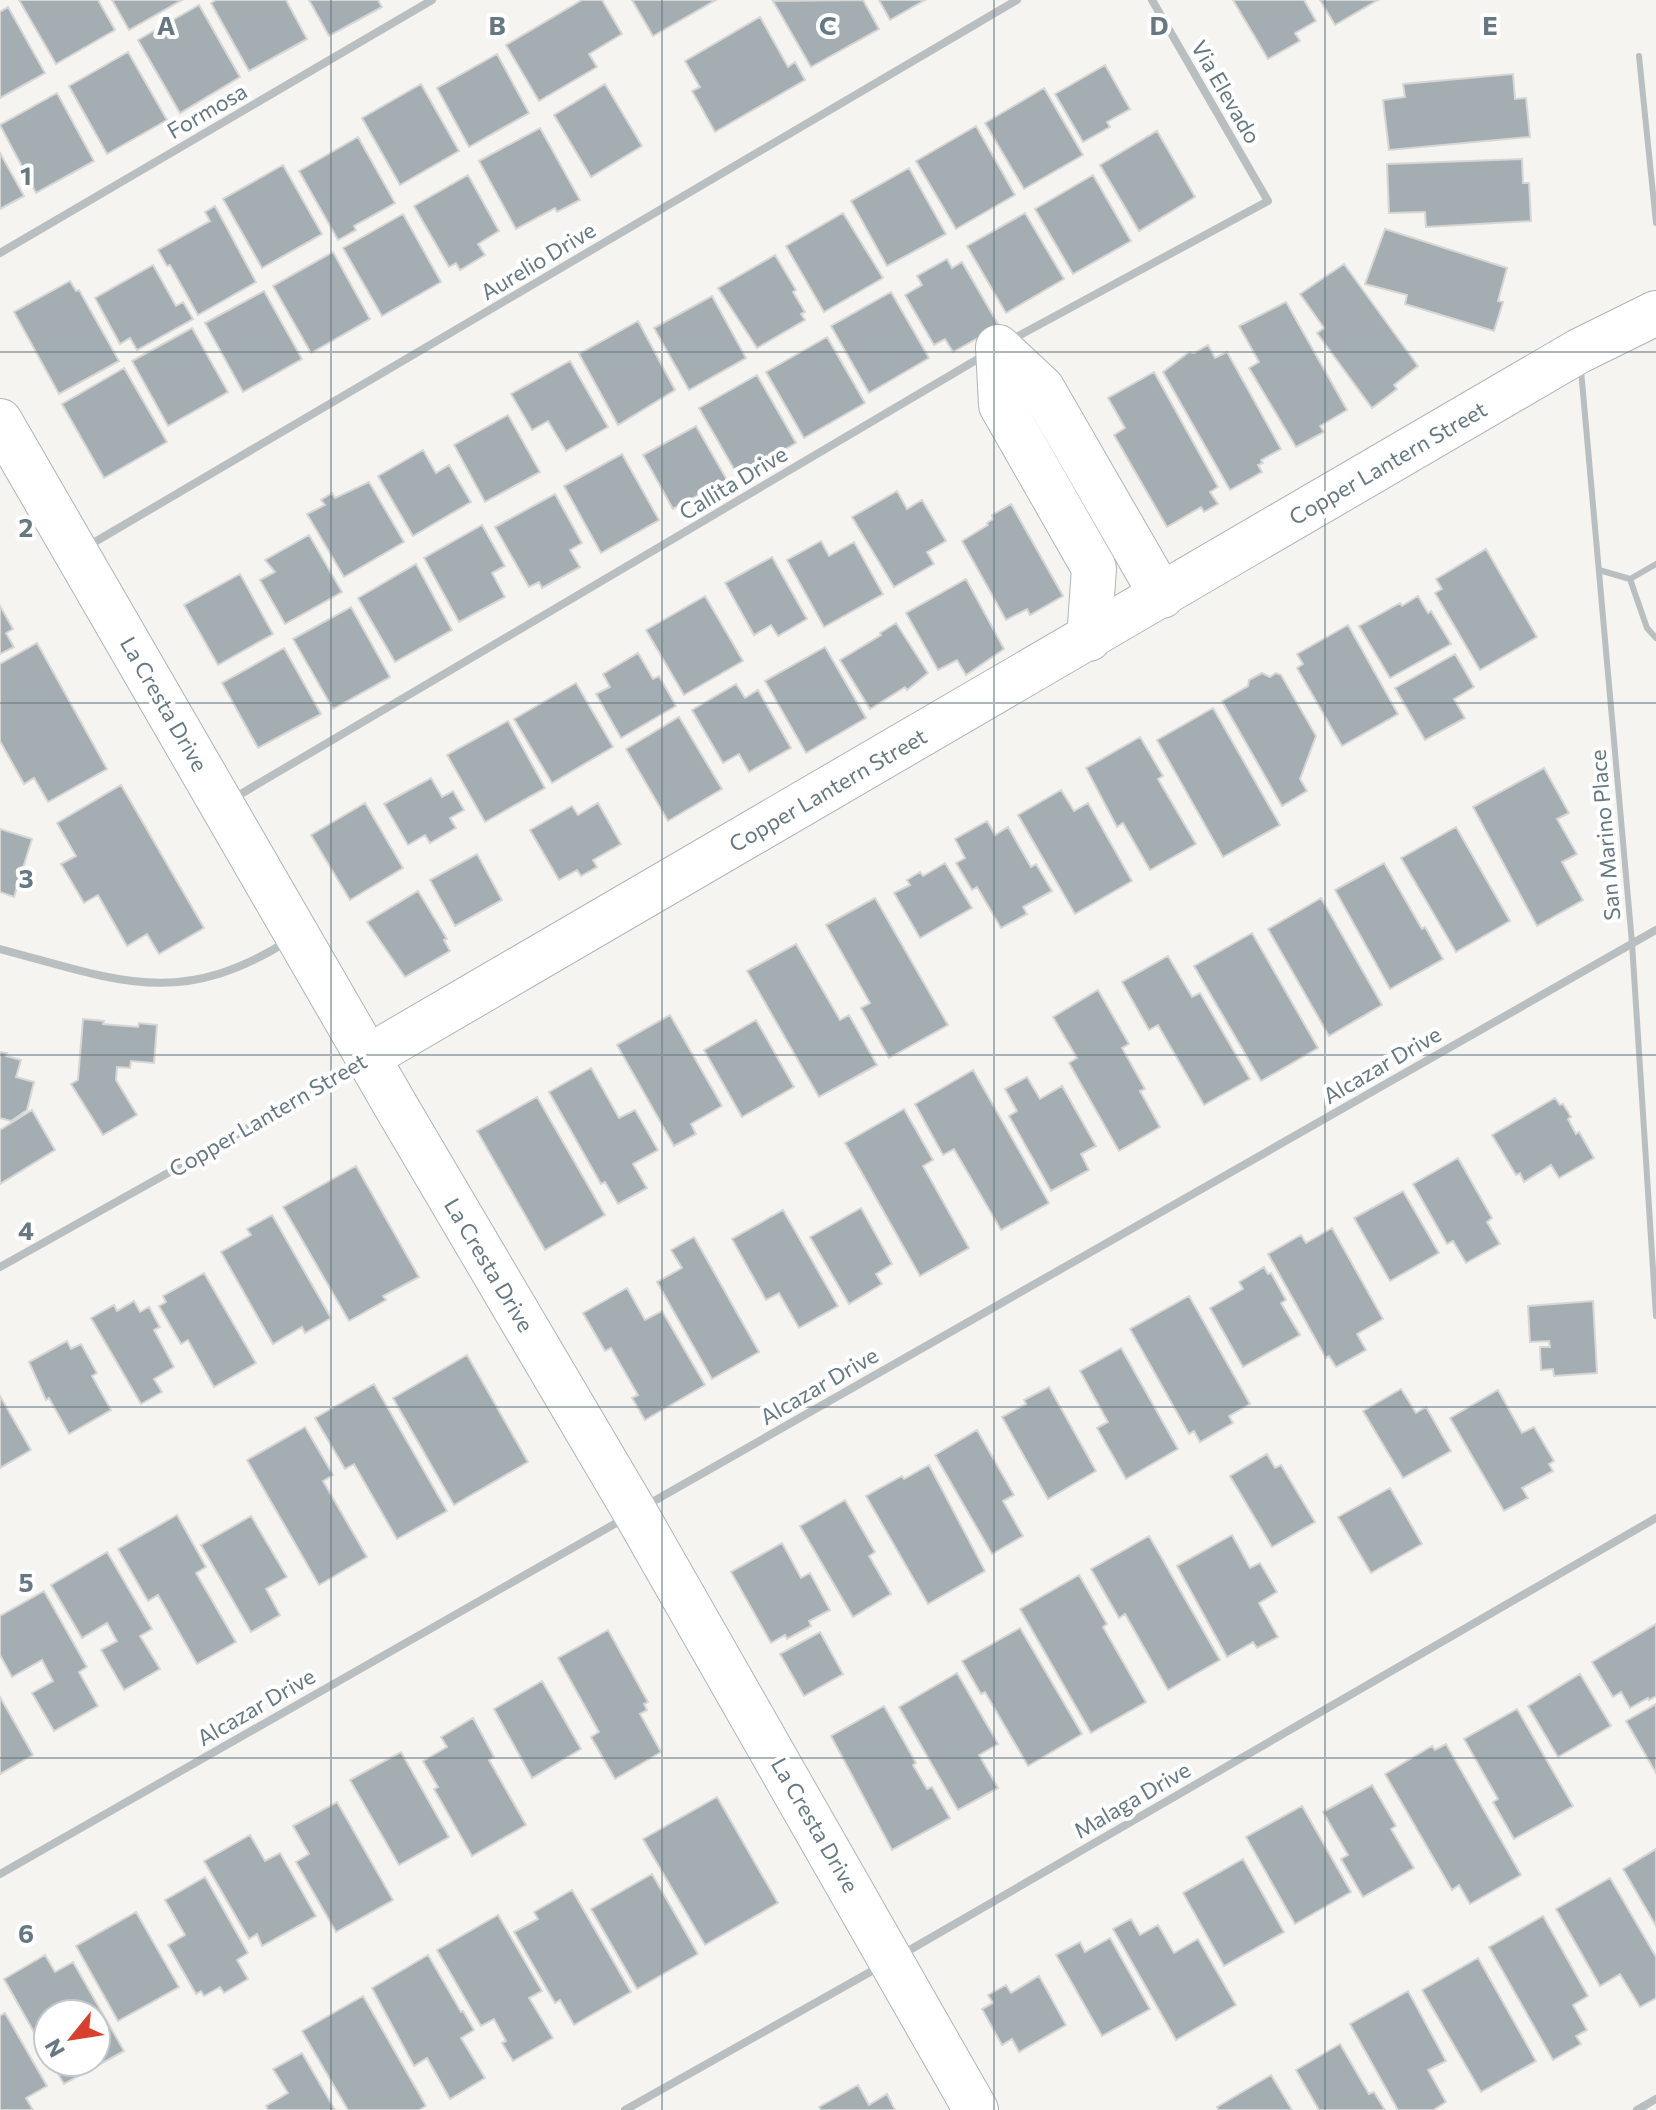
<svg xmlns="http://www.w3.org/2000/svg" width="1656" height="2110" font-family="Commissioner,sans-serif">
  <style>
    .building { fill: #a4adb1; stroke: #d6d6d4; stroke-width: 2 }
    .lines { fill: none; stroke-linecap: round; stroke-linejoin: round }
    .secondary-casing { stroke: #aeb5b8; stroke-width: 46 }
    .lane { stroke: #b9bfc1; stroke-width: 6 }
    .street { stroke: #b9bfc1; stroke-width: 8 }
    .secondary { stroke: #fff; stroke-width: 44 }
    .grid { fill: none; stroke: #667881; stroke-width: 2; stroke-opacity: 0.55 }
    .labels { text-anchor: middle; stroke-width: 8; stroke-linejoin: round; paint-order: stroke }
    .street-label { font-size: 22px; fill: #667881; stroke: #fff }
    .grid-label { font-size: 26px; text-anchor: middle; font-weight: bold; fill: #667881; stroke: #fff; stroke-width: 8; stroke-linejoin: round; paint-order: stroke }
  </style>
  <rect width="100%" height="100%" fill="#f5f4f1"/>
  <!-- building -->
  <path class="building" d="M19,0H98L115,30L56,64Z
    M112,0H182L129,30Z
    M216,0H286L307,39L249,71L211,3Z
    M309,0H378L382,7L329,36Z
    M582,0H602L622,34L589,54L597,67L539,101L506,45Z
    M632,0H716L653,36Z
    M863,0L879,29L811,67L773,1Z
    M879,0H925L890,20Z
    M1233,0H1304L1316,21L1295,33L1300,41L1268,59Z
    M1320,0H1378L1335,25Z
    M199,5L240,77L180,113L138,40Z
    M8,7L45,73L0,98V12Z
    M760,17L788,67L795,62L805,80L715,132L692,91L700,87L685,61Z
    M128,52L167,120L107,154L69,86Z
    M497,54L529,113L469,147L437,88Z
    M1105,65L1130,109L1107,122L1110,127L1083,142L1055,94Z
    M1513,74L1515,99L1526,98L1530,137L1389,150L1383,100L1405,97L1403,84Z
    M421,84L459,151L400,185L362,118Z
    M605,84L642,146L591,177L554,115Z
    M1044,88L1083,155L1024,189L985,123Z
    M57,93L94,161L36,193L0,125Z
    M976,126L1015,195L956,229L916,161Z
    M540,128L580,200L557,212L555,208L516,229L479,161Z
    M1157,131L1195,197L1139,231L1100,165Z
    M358,137L395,203L354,226L356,230L338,240L299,171Z
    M0,153L24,196L0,209Z
    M1522,159L1523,183H1529L1531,221L1426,227L1425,212L1389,213L1387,164Z
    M283,165L322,234L262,268L223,199Z
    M909,168L946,234L887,266L851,201Z
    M468,175L499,231L478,244L485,255L460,270L456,263L449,267L414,206Z
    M1093,175L1131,241L1073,274L1035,209Z
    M215,206L256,282L198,315L170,265L167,266L158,250L210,221L205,212Z
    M843,213L883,278L824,312L786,246Z
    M1025,213L1064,279L1006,313L967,246Z
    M403,214L441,282L382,316L343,248Z
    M1385,229L1507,268L1498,301L1503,302L1494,331L1405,304L1407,295L1365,284Z
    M333,252L370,319L311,353L273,286Z
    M775,255L796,290L793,292L805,312L801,314L805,320L757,348L718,288Z
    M947,259L952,268L962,262L999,326L953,352L945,339L934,345L905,295L922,285L917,276Z
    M1344,264L1418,366L1394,385L1397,389L1372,408L1317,333L1324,328L1300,294Z
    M153,265L176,306L183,302L193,319L137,350L130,338L120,344L95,298Z
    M70,281L76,291L79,290L119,361L59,394L14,312Z
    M264,291L302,359L243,392L205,323Z
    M891,292L929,358L869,393L831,326Z
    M712,296L746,358L689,390L654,328Z
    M1286,302L1347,410L1320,426L1324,432L1296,447L1249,368L1259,362L1239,326Z
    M638,321L675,390L618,425L579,354Z
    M192,328L228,392L168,426L132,361Z
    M827,337L865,403L804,438L766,372Z
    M1208,345L1215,358L1227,352L1281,449L1261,460L1263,463L1258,465L1262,472L1230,490L1163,372L1189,352L1194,353Z
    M570,361L608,427L566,451L548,421L532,430L511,394Z
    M124,368L167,442L104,478L62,404Z
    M1154,372L1218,487L1210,492L1218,504L1204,512L1201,507L1167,527L1114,435L1125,428L1108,398Z
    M757,375L796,443L738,476L699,408Z
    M508,415L540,472L485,502L454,445Z
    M696,426L727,480L673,509L643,455Z
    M423,450L436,473L449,465L471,502L413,536L378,476Z
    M622,454L659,520L601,553L564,486Z
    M369,482L404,542L344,577L307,514L325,505L321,500L332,493L335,498Z
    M897,491L907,509L922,500L946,541L927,552L934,564L894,587L852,517Z
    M555,494L582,543L570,550L580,567L542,588L539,582L529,587L495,527Z
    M1011,504L1063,596L1030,615L1027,609L1006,620L962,541L988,525L987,523L993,519L992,515Z
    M482,525L505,566L492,573L505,597L459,622L424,558Z
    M309,535L342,592L285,624L260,580L275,572L265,560Z
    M821,541L829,556L854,542L883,594L824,627L787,560Z
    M1486,549L1537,637L1480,670L1435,593L1442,589L1436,579Z
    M772,557L807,619L778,636L771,625L754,635L725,583Z
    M416,564L452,630L395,662L358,598Z
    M240,574L273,634L218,665L184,605Z
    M966,579L1004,649L966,675L957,660L938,670L906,613Z
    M705,596L743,661L684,695L646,630Z
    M1418,596L1428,613L1431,611L1451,644L1390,678L1359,626L1400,603L1402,606Z
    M0,606L13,629L6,633L14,647L0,654Z
    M351,607L390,677L333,709L293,639Z
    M896,623L928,673L907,690L905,687L870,709L840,660L881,635L880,633Z
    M1348,625L1398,714L1342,746L1297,668L1303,664L1297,654Z
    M37,643L107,769L48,802L34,778L24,784L0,741V664Z
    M825,647L866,718L806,753L765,681Z
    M284,648L321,714L258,748L222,683Z
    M638,653L653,679L659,676L676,706L621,738L596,694L610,687L603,674Z
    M1455,654L1474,687L1454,699L1465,718L1425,740L1395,688Z
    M1262,673L1270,677L1276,673L1281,675L1316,736L1300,779L1307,791L1282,806L1222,701L1248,686L1249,680Z
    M576,683L613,747L552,783L514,719Z
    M736,684L745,698L758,690L791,748L749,772L739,754L723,763L692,710Z
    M1213,708L1280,825L1223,857L1157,740Z
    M679,717L722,789L668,821L626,749Z
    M508,721L545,788L485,822L447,755Z
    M1140,737L1163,776L1158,779L1196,844L1150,870L1123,823L1117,827L1086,768Z
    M1544,768L1569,813L1557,819L1577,854L1562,862L1583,900L1537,926L1473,807Z
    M431,778L442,797L453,791L464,810L450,818L456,828L430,843L425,835L408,845L384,804Z
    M121,785L204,928L159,954L147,934L127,946L98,895L84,903L61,864L76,856L57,823Z
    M1061,790L1074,811L1088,803L1132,881L1075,914L1018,815Z
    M365,803L403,868L350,900L311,835Z
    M598,803L621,844L593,860L597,867L581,876L577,870L559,880L530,830L572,806L578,815Z
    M987,821L995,835L1008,827L1031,867L1036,864L1052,891L1023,907L1027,914L1001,928L977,887L972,890L956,863L965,858L955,839Z
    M1456,827L1510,921L1456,952L1401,858Z
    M0,829L32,839L14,897L0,892Z
    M477,854L502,900L455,926L430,880Z
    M945,863L972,908L920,938L894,893L910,885L907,880L920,872L923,876Z
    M1384,863L1422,929L1425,927L1443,959L1390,989L1335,890Z
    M418,891L447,939L444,940L450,951L405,977L367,922Z
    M875,898L948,1025L889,1058L861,1008L870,1003L826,925Z
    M1321,898L1382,1005L1329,1036L1268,929Z
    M1252,933L1318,1048L1261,1081L1194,966Z
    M796,944L840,1020L849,1015L877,1065L819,1097L747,971Z
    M1168,956L1192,997L1200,993L1250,1079L1204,1105L1158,1025L1149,1030L1122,982Z
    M1098,990L1129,1044L1122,1048L1145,1089L1140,1091L1160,1127L1119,1151L1069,1063L1077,1058L1053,1017Z
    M670,1015L722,1106L691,1124L696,1134L674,1146L617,1045Z
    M83,1019L104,1021L103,1024L138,1027L139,1023L157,1025L154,1063L131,1061L130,1068L117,1067L116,1080L137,1115L103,1135L71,1084L78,1080Z
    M756,1020L794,1087L742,1117L704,1050Z
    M0,1052L7,1053L6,1056L21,1060L16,1077L34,1082L27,1110L11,1121L0,1118Z
    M591,1068L619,1118L635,1110L658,1150L633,1164L647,1188L618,1204L605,1182L601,1184L549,1092Z
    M973,1070L1049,1203L1001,1230L954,1149L943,1155L915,1104Z
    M1027,1077L1040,1099L1062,1086L1096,1146L1081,1154L1089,1170L1051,1191L1009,1116L1017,1111L1005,1089Z
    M537,1097L605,1215L545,1250L477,1131Z
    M1555,1098L1560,1105L1563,1104L1571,1117L1568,1119L1576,1134L1579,1132L1594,1158L1559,1178L1551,1165L1524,1182L1520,1173L1516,1175L1492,1135Z
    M904,1109L933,1160L923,1166L969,1248L920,1276L845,1143Z
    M32,1110L55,1150L0,1184V1130Z
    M1458,1158L1492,1218L1487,1222L1500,1244L1466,1263L1453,1241L1447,1244L1413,1184Z
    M356,1166L419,1277L383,1296L386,1300L349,1321L283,1207Z
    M1403,1191L1439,1253L1390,1281L1354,1218Z
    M861,1208L892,1264L876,1274L882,1284L849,1304L810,1237Z
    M783,1210L838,1306L799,1328L779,1293L766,1300L732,1239Z
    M272,1215L331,1318L305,1333L302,1327L273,1344L221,1252L251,1235L247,1229Z
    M1332,1228L1383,1319L1357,1334L1366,1350L1336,1367L1329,1356L1326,1358L1268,1254L1301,1235L1306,1243Z
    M694,1237L759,1352L712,1379L657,1282L682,1268L671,1250Z
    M1264,1267L1268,1274L1271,1273L1286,1300L1281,1303L1300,1335L1243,1367L1210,1308L1243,1289L1239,1282Z
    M204,1273L256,1363L214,1387L188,1340L181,1344L159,1306L166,1302L163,1296Z
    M627,1288L645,1320L662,1311L705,1385L645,1420L632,1398L638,1395L611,1348L605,1351L583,1313Z
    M1189,1296L1250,1404L1229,1416L1233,1423L1200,1442L1194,1431L1189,1434L1130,1329Z
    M134,1301L140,1312L149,1307L160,1327L154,1330L174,1367L154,1379L162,1392L141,1404L91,1318L114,1305L117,1311Z
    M1593,1301L1597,1373L1554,1376L1553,1369L1541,1370L1540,1347H1550L1549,1341L1530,1342L1528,1306Z
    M67,1341L71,1349L81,1344L97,1373L92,1376L111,1410L69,1434L49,1398L46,1400L29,1362Z
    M1121,1348L1178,1449L1126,1479L1097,1428L1108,1422L1080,1371Z
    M467,1355L528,1462L454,1505L393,1398Z
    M374,1384L447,1511L397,1539L354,1464L345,1469L315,1418Z
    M1049,1387L1096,1471L1048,1499L1002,1417L1026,1404L1024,1400Z
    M1401,1389L1416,1413L1426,1407L1451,1451L1403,1478L1363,1411Z
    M1498,1390L1522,1433L1534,1427L1554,1461L1549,1464L1553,1471L1522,1488L1528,1498L1504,1511L1450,1418Z
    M0,1396L31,1450L0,1468Z
    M305,1427L333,1475L323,1481L367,1557L319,1585L247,1460Z
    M977,1430L1014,1495L1003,1501L1023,1536L992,1554L935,1455Z
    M1267,1454L1275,1468L1281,1465L1315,1522L1272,1547L1230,1476Z
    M929,1465L985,1571L928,1604L866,1496L902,1476L904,1479Z
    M1390,1488L1422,1544L1371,1573L1338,1517Z
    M845,1500L875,1552L869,1556L891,1594L853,1617L800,1526Z
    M177,1515L206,1567L196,1573L236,1642L197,1664L158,1595L148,1601L118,1549Z
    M251,1516L287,1577L266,1589L280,1615L251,1632L201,1545Z
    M1232,1535L1250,1568L1260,1563L1277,1592L1259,1603L1278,1637L1257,1648L1253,1642L1227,1657L1177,1566Z
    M1149,1536L1220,1660L1168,1690L1125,1614L1119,1618L1091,1569Z
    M782,1543L801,1578L810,1573L830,1610L809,1621L811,1626L787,1639L785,1635L771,1643L731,1572Z
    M107,1552L152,1629L140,1636L160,1669L124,1690L101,1650L117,1641L107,1623L82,1638L51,1585Z
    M1079,1575L1107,1624L1103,1627L1146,1702L1091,1733L1020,1609Z
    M44,1591L87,1667L79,1672L98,1706L54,1731L32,1693L53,1681L42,1660L12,1677L0,1655V1616Z
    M1656,1624V1696L1649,1700L1648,1698L1630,1708L1621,1692L1613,1697L1592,1662Z
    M1020,1628L1082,1734L1028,1766L985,1692L981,1694L962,1661Z
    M608,1630L648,1702L644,1704L647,1710L640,1714L661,1752L615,1779L591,1737L599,1732L558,1658Z
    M820,1632L843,1674L804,1696L780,1654Z
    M957,1673L998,1744L979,1755L998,1788L958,1810L899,1707Z
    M1580,1674L1611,1726L1558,1757L1528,1706Z
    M542,1681L581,1749L532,1778L494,1709Z
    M0,1697L33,1755L0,1774Z
    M1656,1704V1773L1626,1721Z
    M884,1706L916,1763L913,1765L927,1789L932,1787L950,1818L892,1850L831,1736Z
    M1517,1709L1573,1806L1514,1839L1493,1802L1498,1799L1464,1739Z
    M473,1718L494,1757L489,1760L526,1825L472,1856L434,1789L438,1787L423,1761L447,1747L441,1737Z
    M1446,1744L1521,1875L1470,1904L1459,1885L1452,1890L1385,1774L1432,1746L1435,1750Z
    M401,1752L449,1837L399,1865L350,1780Z
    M1372,1785L1396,1826L1391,1829L1414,1868L1363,1897L1341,1859L1348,1855L1323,1812Z
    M717,1797L778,1903L705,1945L643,1839Z
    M337,1802L393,1900L336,1932L296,1862L309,1854L293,1826Z
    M1302,1806L1351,1892L1295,1924L1246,1837Z
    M250,1835L265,1861L280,1853L316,1916L262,1946L257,1934L249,1939L204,1861Z
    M1656,1849V1926L1623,1869Z
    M1243,1859L1284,1932L1224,1966L1183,1893Z
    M652,1874L698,1954L637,1989L591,1909Z
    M205,1877L248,1953L237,1960L248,1979L224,1993L220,1987L204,1996L201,1991L196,1994L168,1945L185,1935L165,1900Z
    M1610,1878L1656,1957V1998L1640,2007L1620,1974L1600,1986L1556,1909Z
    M572,1890L631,1992L574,2025L560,2000L555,2003L514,1932L538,1919L534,1912Z
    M136,1912L179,1987L118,2021L76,1946Z
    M498,1915L542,1991L529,1998L553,2038L513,2061L502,2043L506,2041L494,2019L481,2026L437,1950Z
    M1543,1916L1588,1996L1573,2005L1587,2030L1576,2036L1581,2044L1553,2060L1489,1947Z
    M1131,1919L1140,1935L1158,1925L1174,1953L1198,1939L1236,2005L1176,2040L1113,1929Z
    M1110,1938L1150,2009L1102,2036L1056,1955L1080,1942L1085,1952Z
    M45,1955L55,1972L73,1962L124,2051L64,2084L51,2062H96V2014H48V2057L4,1979Z
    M428,1955L461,2012L463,2011L474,2030L461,2038L485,2078L450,2099L427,2058L414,2066L372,1988Z
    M1478,1958L1536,2061L1481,2092L1422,1990Z
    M1039,1976L1066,2025L1019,2052L1012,2039L1002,2045L982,2009L993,2003L988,1995L1006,1985L1011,1993Z
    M1408,1991L1446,2061L1428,2070L1446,2102L1433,2110H1398L1350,2024Z
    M363,1996L426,2106L419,2110H348L302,2031Z
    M5,2013L47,2086L26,2098L33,2110H0V2016Z
    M1340,2044L1369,2094L1374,2092L1385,2110H1319L1296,2070Z
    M302,2053L335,2110H268L266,2106L288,2093L273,2069Z
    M1271,2075L1292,2110H1219L1217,2107Z
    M858,2085L869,2105L887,2094L895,2110H821L819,2107Z"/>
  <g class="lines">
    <!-- secondary casing -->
    <g class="secondary-casing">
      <path id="secondary" d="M0,421L397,1108L635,1512L976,2110
        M1089,639L1094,568L1001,405L998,347L1042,388L1162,596
        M368,1057L1579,351L1656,313"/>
    </g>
    <!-- lane -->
    <path class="lane" d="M1639,56L1656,223
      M1581,370L1632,943L1656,1316
      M1599,570L1630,579L1656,564
      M1630,579L1647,628L1656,638"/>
    <!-- street -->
    <path class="street" d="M0,253L432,0
      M1009,341L1268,201L1152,0
      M88,546L1017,0
      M234,798L983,356
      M0,949C114,979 177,1010 286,942
      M0,1267L318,1089L358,1064
      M647,1505L1656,930
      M0,1874L625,1518
      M901,1955L1656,1518
      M625,2110L879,1967
      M1637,2110L1656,2099"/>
    <!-- secondary -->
    <use href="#secondary" class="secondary"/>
  </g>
  <!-- grid -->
  <path class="grid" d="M331,0V2110M662,0V2110M994,0V2110M1325,0V2110M0,352H1656M0,703H1656M0,1055H1656M0,1407H1656M0,1758H1656"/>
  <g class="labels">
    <!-- street labels -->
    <g class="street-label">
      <text transform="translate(1226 92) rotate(60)" y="8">Via Elevado</text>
      <text transform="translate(207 111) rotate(-30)" y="8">Formosa</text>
      <text transform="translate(538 261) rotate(-31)" y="8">Aurelio Drive</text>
      <text transform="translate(1388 463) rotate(-30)" y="8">Copper Lantern Street</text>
      <text transform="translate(733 483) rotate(-31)" y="8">Callita Drive</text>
      <text transform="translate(164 704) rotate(60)" y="8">La Cresta Drive</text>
      <text transform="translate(828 790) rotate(-30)" y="8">Copper Lantern Street</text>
      <text transform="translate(1605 835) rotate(-95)" y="8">San Marino Place</text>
      <text transform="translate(1382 1065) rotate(-30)" y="8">Alcazar Drive</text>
      <text transform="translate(268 1115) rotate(-30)" y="8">Copper Lantern Street</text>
      <text transform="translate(489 1265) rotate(59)" y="8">La Cresta Drive</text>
      <text transform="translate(819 1386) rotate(-30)" y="8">Alcazar Drive</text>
      <text transform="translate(256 1707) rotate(-30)" y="8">Alcazar Drive</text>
      <text transform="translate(1132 1800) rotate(-30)" y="8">Malaga Drive</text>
      <text transform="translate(815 1825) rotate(60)" y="8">La Cresta Drive</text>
    </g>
  </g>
  <g class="grid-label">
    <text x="166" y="35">A</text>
    <text x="497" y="35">B</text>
    <text x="828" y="35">C</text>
    <text x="1159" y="35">D</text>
    <text x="1490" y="35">E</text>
    <text x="26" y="185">1</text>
    <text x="26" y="537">2</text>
    <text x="26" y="888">3</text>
    <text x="26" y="1240">4</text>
    <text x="26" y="1592">5</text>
    <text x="26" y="1943">6</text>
  </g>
  <!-- north arrow -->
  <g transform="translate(72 2038) rotate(240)"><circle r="38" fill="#ffffff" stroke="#c2c9cd" stroke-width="2"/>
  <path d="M0-6L14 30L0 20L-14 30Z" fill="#d8402e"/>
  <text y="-12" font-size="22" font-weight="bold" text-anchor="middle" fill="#667881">N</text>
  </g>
</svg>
